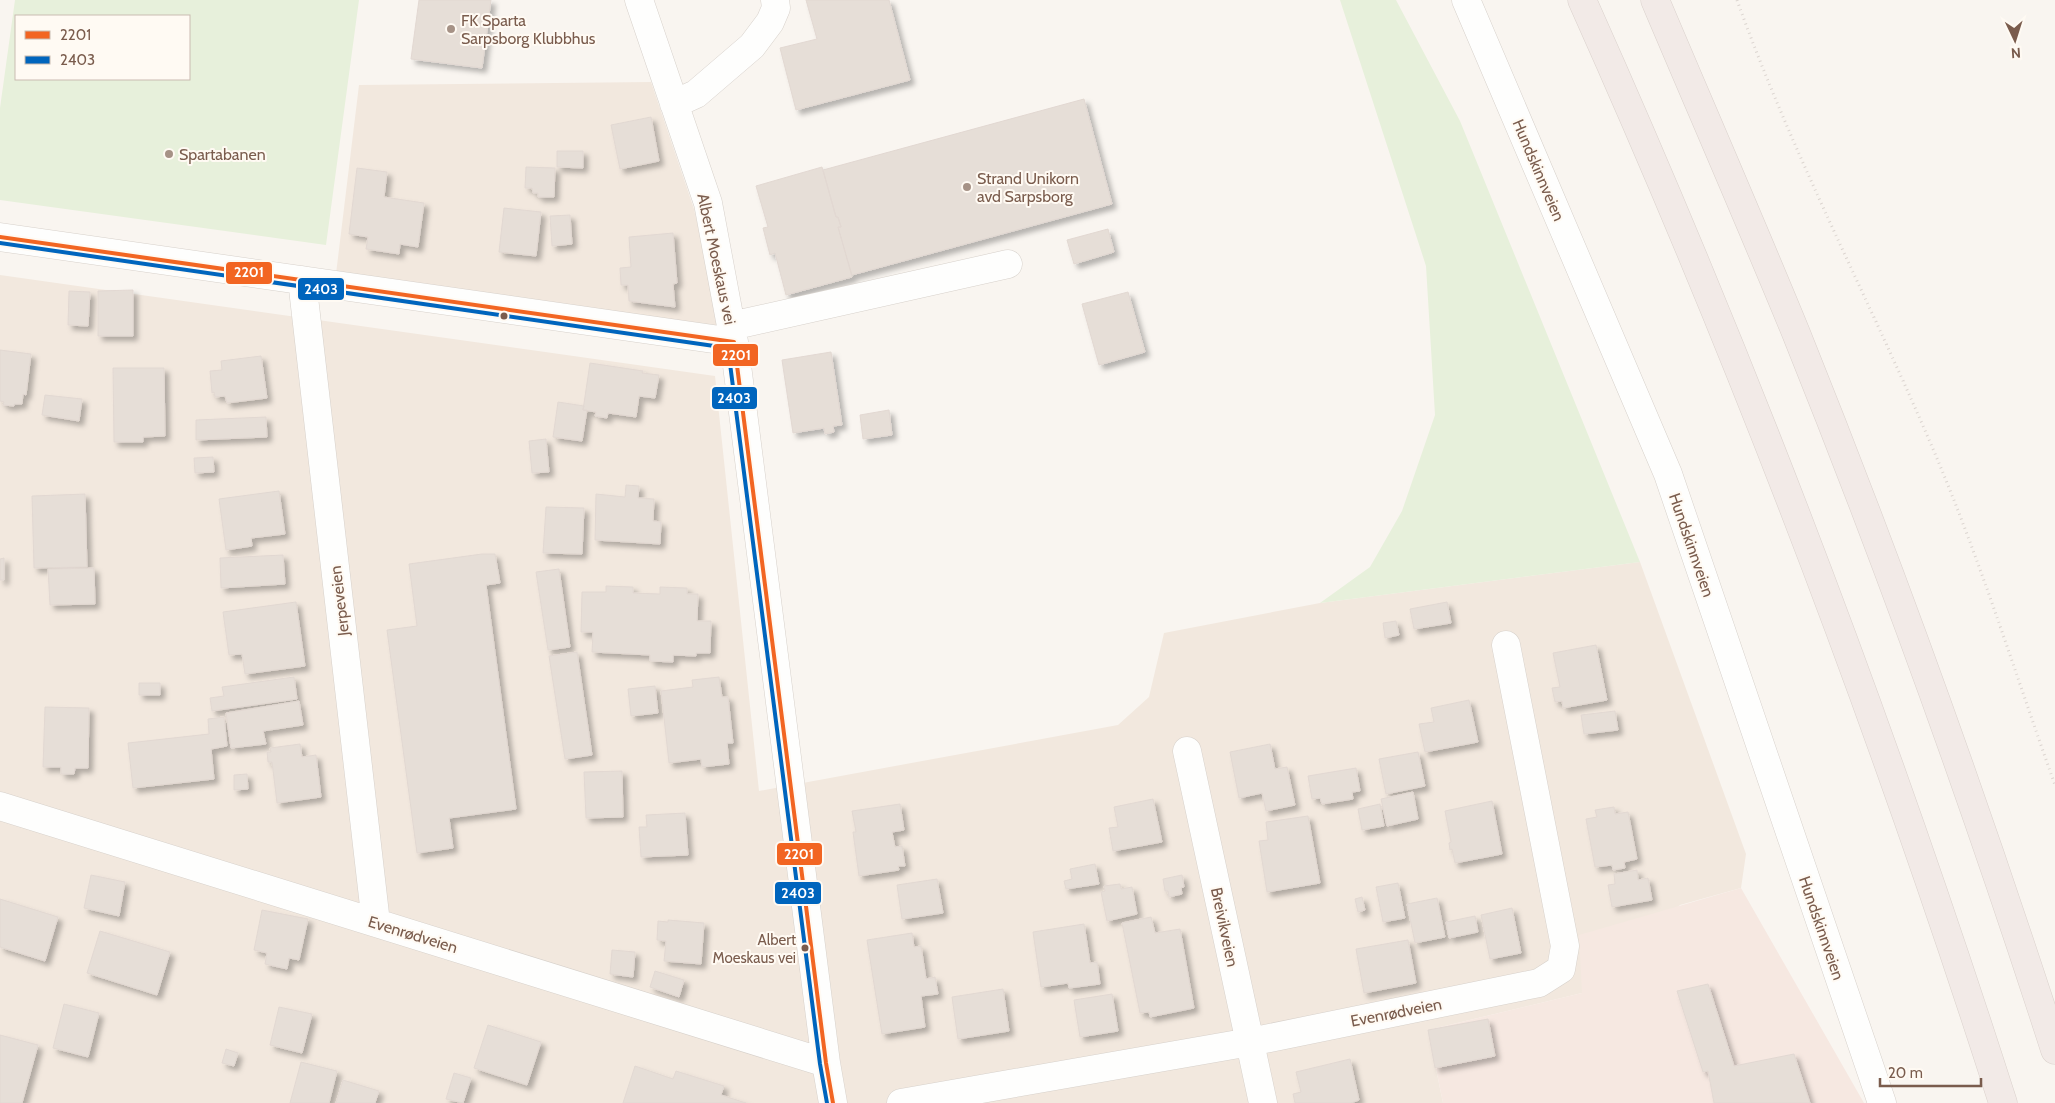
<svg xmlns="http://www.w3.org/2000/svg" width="2055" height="1103" font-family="Cabin,sans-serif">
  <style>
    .residential { fill: #f2e8de }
    .commercial { fill: #f6e8e1 }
    .green { fill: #e7f0db; fill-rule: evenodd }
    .building { fill: #e6ded7; stroke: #e2d8d2; filter: url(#shadow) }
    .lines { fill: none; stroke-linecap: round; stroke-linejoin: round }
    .minor-casing { stroke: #d7d1cb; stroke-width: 29 }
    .highway-casing { stroke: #dad1cc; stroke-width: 29 }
    .path { stroke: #dcd5d0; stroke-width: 3; stroke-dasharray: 1 4; stroke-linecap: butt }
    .minor { stroke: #fefefd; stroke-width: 28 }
    .highway { stroke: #f2eae7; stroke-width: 28 }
    .bus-1-casing { stroke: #fffaf3; stroke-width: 8 }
    .bus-2-casing { stroke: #fffaf3; stroke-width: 8 }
    .bus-1 { stroke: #f26522; stroke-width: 4 }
    .bus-2 { stroke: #0065bd; stroke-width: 4 }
    .poi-dot { fill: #a69286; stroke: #fffaf3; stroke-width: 2 }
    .bus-dot { fill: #7a5c4d; stroke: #fffaf3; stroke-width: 2 }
    .labels { text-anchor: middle; stroke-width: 4; stroke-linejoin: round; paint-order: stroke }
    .bus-label { font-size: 15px; fill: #7a5c4d; stroke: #fffaf3; text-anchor: end }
    .poi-label { font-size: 16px; fill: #7a5c4d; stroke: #fffaf3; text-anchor: start }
    .street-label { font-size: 16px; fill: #7a5c4d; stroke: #fffaf3 }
    .line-badge { stroke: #fffaf3; stroke-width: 2 }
    .badge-label { font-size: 14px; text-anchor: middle; font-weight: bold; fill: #fff }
  </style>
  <defs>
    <filter id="shadow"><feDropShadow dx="4.5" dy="4.5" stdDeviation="2.5" flood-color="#0004"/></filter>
  </defs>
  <rect width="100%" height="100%" fill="#f9f5f0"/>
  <!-- residential -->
  <path class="residential" d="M651,82L694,209L722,335L336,274L359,85Z
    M0,275L715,376L759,791L1118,725L1149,697L1164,633L1320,603L1640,562L1746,854L1741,888L1680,905L1582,993L1428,1030L1443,1103H0Z"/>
  <!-- commercial -->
  <path class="commercial" d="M1741,888L1864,1103H1443L1428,1030L1582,993L1579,935Z"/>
  <!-- green -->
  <path class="green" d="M15,0H359L326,245L0,200V108ZM189,16V79H16V16Z
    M1340,0H1396L1460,121L1640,562L1320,603L1370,567L1402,511L1435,415L1426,266Z"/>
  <!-- building -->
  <path class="building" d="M419,0H491L482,68L411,59Z
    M806,0H889L910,80L796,110L780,48L817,39Z
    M1084,99L1112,204L852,275L838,227H841L838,217H836L823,170Z
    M651,117L659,161L620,169L611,125Z
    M557,151H583V168L557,167Z
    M526,167L555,168L554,197H538V193H533L532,188H525Z
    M822,167L836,217H838L841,227H838L852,277L786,295L775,253L770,255L763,228L768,227L756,186Z
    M357,168L387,172L384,197L424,203L418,247L400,244L399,254L366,249L368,237L349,234Z
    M504,208L541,212L536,256L499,252Z
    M570,215L572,244L552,246L550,216Z
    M1108,229L1114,252L1074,264L1067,240Z
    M673,233L677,283L673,284L675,307L629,301L628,285H621L620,268L631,267L629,237Z
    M133,290V336H98V291Z
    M69,291L90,292L88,326L68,325Z
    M1128,292L1145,352L1099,365L1082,304Z
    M0,350L31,354L26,395L23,394L22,404H14V406L3,405L4,402L0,401Z
    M831,352L842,425L833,426L834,432L825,434L824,428L793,433L782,360Z
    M261,356L267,398L227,403L225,396L215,397L214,392L212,393L210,371L222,370L221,361Z
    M590,363L643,371L642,373L659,375L655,398L639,396L636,417L608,413L607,418L595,416L596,412L583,410Z
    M113,368H164L165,436L143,437V442H114Z
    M45,395L82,399L79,421L42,415Z
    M558,402L584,406L583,410H587L582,441L553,437Z
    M889,410L892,435L863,439L860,415Z
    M266,417L267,437L196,440V420Z
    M546,439L549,472L532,473L529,441Z
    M213,457L214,472L195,473L194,458Z
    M626,485L639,486L638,498L654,499L653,521L661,522L660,544L595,540L596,494L625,497Z
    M279,491L285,534L251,538L252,546L226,550L219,499Z
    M85,494L87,567L34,568L32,496Z
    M546,507L584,508L582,554L543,553Z
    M482,554H495L500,583L486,585L516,809L449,818L453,848L417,853L387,630L417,626L409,564Z
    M283,555L285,584L221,588L220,558Z
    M4,558V580H0V559Z
    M94,568L95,604L50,605L48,569Z
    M559,569L570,647L548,650L536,572Z
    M606,586L633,587V593L660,594V587L687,588V594H698L697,621H711L710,653H696V656L673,655V662L650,661V655L592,652L593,632H581L582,592H606Z
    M296,602L305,666L245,674L242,654L229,655L223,612Z
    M1447,602L1451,623L1414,629L1410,609Z
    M1396,621L1399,635L1385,638L1383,623Z
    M1596,645L1607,700L1563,708L1562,701L1555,702L1552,688L1560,687L1553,653Z
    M577,652L592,755L565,759L549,656Z
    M294,677L297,699L212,711L210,698L224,696L222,687Z
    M719,677L722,697H728L733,743H727L729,764L702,767L701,759L669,763L661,691L693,687L692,680Z
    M139,683H160V695H139Z
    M655,686L658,713L631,716L628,689Z
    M1469,700L1478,742L1425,752L1419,724L1434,722L1431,708Z
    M299,701L303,725L263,731L266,744L231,748L226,713Z
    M45,707L89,708L88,768H75L74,774H61V767H43Z
    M1615,711L1618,730L1584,734L1581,715Z
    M224,717L227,746L211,749L214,779L133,788L128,743L209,734L208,719Z
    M300,744L302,757L316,755L321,797L277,803L272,762H268L267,752H271L270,748Z
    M1270,744L1275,769L1287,767L1295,805L1266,811L1262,793L1239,798L1230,752Z
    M1418,752L1425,786L1386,794L1379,759Z
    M1356,768L1360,791L1352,792L1353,799L1322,804L1320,798L1312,799L1308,776Z
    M622,771L623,817L586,818L584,772Z
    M247,774L248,789L234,790V775Z
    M1413,792L1418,819L1387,826L1381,799Z
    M1153,799L1162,842L1113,851L1109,828L1118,827L1114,807Z
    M1492,801L1502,854L1455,863L1452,849L1450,850L1449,843L1451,842L1445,811Z
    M900,804L904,830L892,832L895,847L902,846L905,866H898L899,870L859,876L853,832H856L852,811Z
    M1380,804L1384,826L1362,830L1358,809Z
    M1614,807L1615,814L1628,812L1637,859L1624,862L1625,868L1613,870L1612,865L1595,867L1586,819L1597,817L1595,810Z
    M685,813L688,855L641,857L639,827H647L646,815Z
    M1308,816L1320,883L1267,892L1259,841L1268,840L1266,822Z
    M1095,864L1099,884L1066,889L1064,881L1072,879L1070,869Z
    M1637,870L1638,880L1648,878L1652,900L1612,907L1608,885L1615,884L1614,874Z
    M91,875L125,882L119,916L84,908Z
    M1182,875L1184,887L1181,888L1182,894L1169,897L1168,891H1165L1163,879Z
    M937,879L943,913L902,919L897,885Z
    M1398,883L1405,918L1383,922L1376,887Z
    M1120,884L1121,889L1132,887L1137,914L1107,921L1101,892L1105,891L1104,886Z
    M1362,897L1365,910L1358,912L1355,899Z
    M1437,898L1445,937L1415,943L1407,904Z
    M0,899L58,917L45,961L0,947Z
    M1512,908L1521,953L1490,959L1481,915Z
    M262,910L308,919L299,960L289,958L287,969L265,964L267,953L254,950Z
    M1475,916L1478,932L1449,938L1446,922Z
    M1151,917L1155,933L1180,929L1194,1008L1150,1017L1149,1012L1140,1013L1122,923Z
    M668,920L704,923L701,964L664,961L666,941L657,940L658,921L668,922Z
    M1084,924L1090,963L1097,962L1100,984L1069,988L1068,983L1041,987L1033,932Z
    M100,931L170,952L157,995L87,973Z
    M912,933L914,947L921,946L926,979L935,977L938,994L921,996L925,1027L882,1034L867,940Z
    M1408,940L1416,983L1364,993L1356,949Z
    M612,950L635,952L633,977L610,974Z
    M655,971L684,980L679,997L650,987Z
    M1708,984L1734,1066L1794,1054L1810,1103H1714L1708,1071L1703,1072L1677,991Z
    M1003,989L1009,1031L958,1039L952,997Z
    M1112,994L1118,1031L1080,1037L1074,1000Z
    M64,1004L99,1013L88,1057L53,1048Z
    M279,1007L312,1014L302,1053L270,1045Z
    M1488,1019L1495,1056L1435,1068L1428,1030Z
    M488,1025L541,1042L527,1085L474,1068Z
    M0,1035L38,1045L22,1103H0Z
    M226,1049L238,1053L234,1066L222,1063Z
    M1350,1059L1359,1100L1351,1103H1295L1293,1094L1301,1092L1296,1072Z
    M301,1062L337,1071L329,1103H290Z
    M635,1066L673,1079L676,1071L724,1086L721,1095L746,1103H623Z
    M454,1073L471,1078L463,1103L446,1099Z
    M343,1080L379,1091L375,1103H336Z"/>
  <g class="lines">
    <!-- minor casing -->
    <g class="minor-casing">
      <path id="minor" d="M639,0L708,203L734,342L826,1063L833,1103
        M1466,0L1668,474L1882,1103
        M674,104L696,94L752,46L770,22L776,8L775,0
        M0,237L734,342
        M302,280L376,923
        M731,326L1008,264
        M1187,751L1263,1103
        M0,806L826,1063
        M901,1103L1250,1042L1539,983L1561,969L1565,946L1506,645"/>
    </g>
    <!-- highway casing -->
    <g class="highway-casing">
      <path id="highway" d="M1582,0C1743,359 1883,728 2003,1103
        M1655,0C1702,111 1750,221 1796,333C1891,569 1977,808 2055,1050"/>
    </g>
    <!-- path -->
    <path class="path" d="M1737,0C1792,154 1869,299 1933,449C1980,559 2015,673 2055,785"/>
    <!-- minor -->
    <use href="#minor" class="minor"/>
    <!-- highway -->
    <use href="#highway" class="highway"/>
    <!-- bus-1 casing -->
    <g class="bus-1-casing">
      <path id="bus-1" d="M0,237L734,342L826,1063L833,1103"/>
    </g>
    <!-- bus-2 casing -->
    <g class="bus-2-casing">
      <path id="bus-2" d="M0,243L728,348L820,1064L827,1103"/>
    </g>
    <!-- bus-1 -->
    <use href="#bus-1" class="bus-1"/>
    <!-- bus-2 -->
    <use href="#bus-2" class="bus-2"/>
  </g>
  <!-- markers -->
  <g class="poi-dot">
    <circle cx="451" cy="29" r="5"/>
    <circle cx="169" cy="154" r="5"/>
    <circle cx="967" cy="187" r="5"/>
  </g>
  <g class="bus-dot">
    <circle cx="504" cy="316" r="4.5"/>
    <circle cx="805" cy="948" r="4.5"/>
  </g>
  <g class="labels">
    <!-- bus labels -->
    <g class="bus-label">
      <text x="796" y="945">Albert<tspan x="796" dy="18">Moeskaus vei</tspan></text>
    </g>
    <!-- poi labels -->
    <g class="poi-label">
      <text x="461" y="26">FK Sparta<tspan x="461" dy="18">Sarpsborg Klubbhus</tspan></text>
      <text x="179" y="160">Spartabanen</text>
      <text x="977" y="184">Strand Unikorn<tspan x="977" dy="18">avd Sarpsborg</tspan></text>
    </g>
    <!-- street labels -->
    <g class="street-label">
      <text transform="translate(1539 170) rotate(67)" y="6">Hundskinnveien</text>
      <text transform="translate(717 259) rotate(78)" y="6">Albert Moeskaus vei</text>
      <text transform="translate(1692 545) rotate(71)" y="6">Hundskinnveien</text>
      <text transform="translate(339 601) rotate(-97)" y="6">Jerpeveien</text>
      <text transform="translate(1225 927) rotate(78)" y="6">Breivikveien</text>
      <text transform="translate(1822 928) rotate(71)" y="6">Hundskinnveien</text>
      <text transform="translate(413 934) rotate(17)" y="6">Evenrødveien</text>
      <text transform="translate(1396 1012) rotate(-11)" y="6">Evenrødveien</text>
    </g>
  </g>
  <g class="line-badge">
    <rect x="225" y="261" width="48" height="24" rx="5" fill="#f26522"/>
    <rect x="297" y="277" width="48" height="24" rx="5" fill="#0065bd"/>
    <rect x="712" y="343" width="47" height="24" rx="5" fill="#f26522"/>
    <rect x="711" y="386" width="47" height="24" rx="5" fill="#0065bd"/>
    <rect x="776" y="842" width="47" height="24" rx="5" fill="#f26522"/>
    <rect x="774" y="881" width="48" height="24" rx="5" fill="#0065bd"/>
  </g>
  <g class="badge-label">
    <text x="249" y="277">2201</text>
    <text x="321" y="294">2403</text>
    <text x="736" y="360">2201</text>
    <text x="734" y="403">2403</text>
    <text x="799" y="859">2201</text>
    <text x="798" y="898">2403</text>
  </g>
  <!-- legend -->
  <rect x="15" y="15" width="175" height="65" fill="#fffaf3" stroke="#cabbb1"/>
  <rect x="25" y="31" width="25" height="8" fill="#f26522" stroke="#cabbb1"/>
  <text x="60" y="40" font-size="15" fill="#7a5c4d">2201</text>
  <rect x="25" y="56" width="25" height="8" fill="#0065bd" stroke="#cabbb1"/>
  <text x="60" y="65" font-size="15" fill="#7a5c4d">2403</text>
  <!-- north arrow -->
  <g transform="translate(2015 40) rotate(176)" stroke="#fffaf3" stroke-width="4" paint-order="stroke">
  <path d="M0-4L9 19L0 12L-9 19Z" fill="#7a5c4d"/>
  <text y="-8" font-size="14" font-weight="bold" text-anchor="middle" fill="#7a5c4d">N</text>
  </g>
  <!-- scale -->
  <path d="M1880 1078v8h101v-8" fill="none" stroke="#7a5c4d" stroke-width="2.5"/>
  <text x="1888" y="1078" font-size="15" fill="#7a5c4d" stroke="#fffaf3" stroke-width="4" paint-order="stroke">20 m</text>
</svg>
